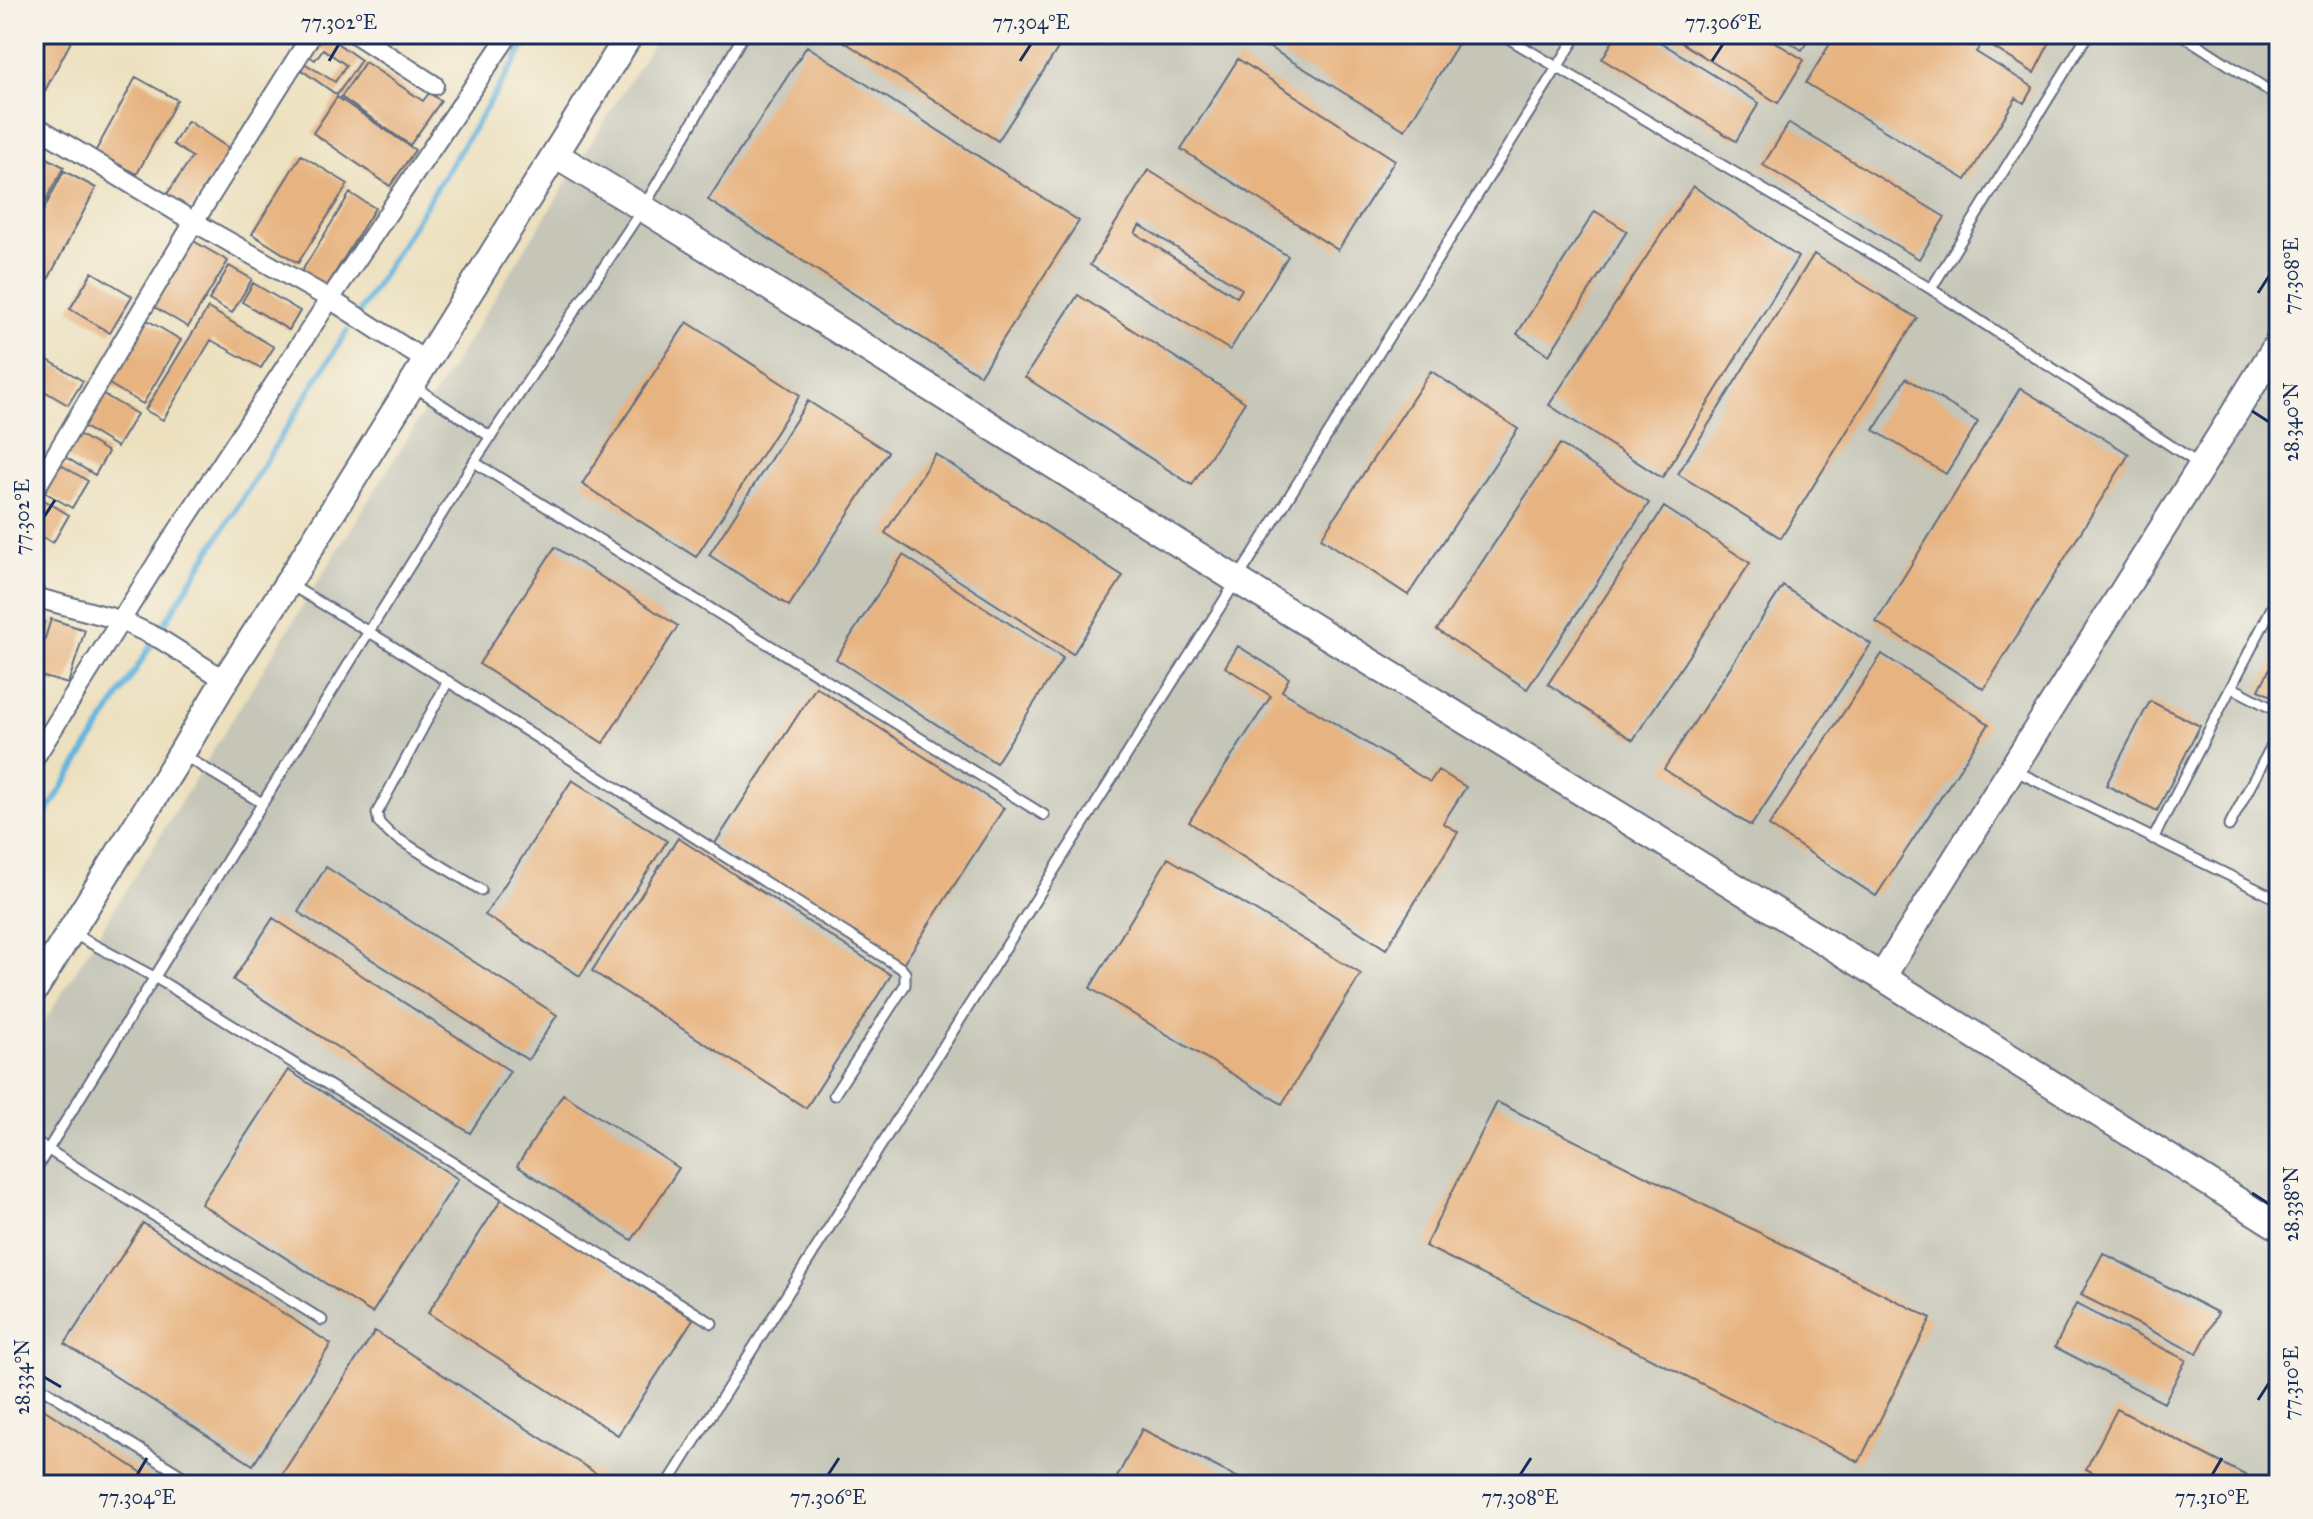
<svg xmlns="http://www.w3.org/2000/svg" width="2313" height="1519" font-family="'IM FELL Great Primer',serif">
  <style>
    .industrial { fill: #c5c5b8 }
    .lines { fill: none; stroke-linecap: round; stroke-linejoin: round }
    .stream { stroke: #63b4de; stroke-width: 6 }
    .building { fill: #e7b380; fill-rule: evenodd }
    .lane-casing { stroke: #646d80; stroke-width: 13 }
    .street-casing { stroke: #646d80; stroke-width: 22 }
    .secondary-casing { stroke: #646d80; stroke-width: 30 }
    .lane { stroke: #fff; stroke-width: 9 }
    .street { stroke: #fff; stroke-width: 18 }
    .secondary { stroke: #fff; stroke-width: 26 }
    .ticks { fill: none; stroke: #1b2f5e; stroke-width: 3 }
    .neatline { fill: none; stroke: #1b2f5e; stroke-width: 3 }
    .ticks-label { font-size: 20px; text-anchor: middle; fill: #1b2f5e }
  </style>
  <rect width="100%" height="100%" fill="#f7f3e8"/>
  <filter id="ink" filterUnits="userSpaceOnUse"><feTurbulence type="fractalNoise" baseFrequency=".0125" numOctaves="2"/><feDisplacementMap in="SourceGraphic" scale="16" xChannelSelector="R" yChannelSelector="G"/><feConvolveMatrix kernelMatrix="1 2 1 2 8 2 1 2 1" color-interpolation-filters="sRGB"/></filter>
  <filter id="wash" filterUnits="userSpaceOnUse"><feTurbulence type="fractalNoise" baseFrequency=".006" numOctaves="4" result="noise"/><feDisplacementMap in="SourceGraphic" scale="32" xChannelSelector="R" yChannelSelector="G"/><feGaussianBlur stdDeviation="1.8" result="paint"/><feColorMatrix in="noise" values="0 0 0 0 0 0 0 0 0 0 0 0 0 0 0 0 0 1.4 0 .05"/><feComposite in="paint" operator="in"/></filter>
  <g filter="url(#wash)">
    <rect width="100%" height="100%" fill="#ece0be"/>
    <!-- industrial -->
    <path class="industrial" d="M659,34H2279V1485H34V1038Z"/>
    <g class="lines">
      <!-- stream -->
      <path class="stream" d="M359,313L532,34
        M34,833L347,331"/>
    </g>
    <g id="blocks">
      <!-- building -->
      <path class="building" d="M34,34H75L38,104L34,102Z
        M324,34L361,60L337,95L300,69L304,63L335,82L346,65L323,49L315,60L309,56Z
        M848,34H1063L1066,36L998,141L843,41Z
        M1261,34H1446L1459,42L1405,130L1257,40Z
        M1617,34H1647L1759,103L1736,141L1602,59Z
        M1676,34H1762L1804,60L1778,103L1674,38Z
        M1776,34H1812L1802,50Z
        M1836,34H2054L2034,73L1983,41L1976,52L2033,87L2024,103L2016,98L1966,180L1806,83Z
        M807,46L1079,221L980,375L708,200Z
        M1238,59L1395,160L1338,250L1181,149Z
        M365,62L423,101L429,93L441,101L410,145L341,97Z
        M136,77L177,100L137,174L95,152Z
        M337,97L415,150L390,186L313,133Z
        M188,121L230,149L191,209L167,194L192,157L173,144Z
        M1789,123L1945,217L1919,259L1763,165Z
        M38,153L64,167L34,222V160Z
        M301,155L348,184L298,263L252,234Z
        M1148,170L1288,256L1230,350L1090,265ZM1140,225L1242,289L1237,297L1135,233Z
        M64,171L96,188L42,291L34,286V228Z
        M1693,186L1798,257L1662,478L1549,405Z
        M350,193L375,208L325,289L300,274Z
        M1595,211L1627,231L1549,355L1517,334Z
        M190,239L228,261L188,327L151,305Z
        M1814,254L1917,318L1781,538L1678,474Z
        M229,266L252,279L232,313L209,300Z
        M92,272L132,296L110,333L70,309Z
        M253,283L300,311L289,330L242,302Z
        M1078,295L1245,402L1192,485L1025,377Z
        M208,308L274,347L261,368L211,340L163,420L145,410Z
        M147,320L181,340L143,404L109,384Z
        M687,322L800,395L696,557L582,484Z
        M43,357L83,381L68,405L34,385V373Z
        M1431,371L1518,429L1408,595L1321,538Z
        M1906,378L1978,422L1946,474L1874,430Z
        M2020,388L2129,454L1984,689L1876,622Z
        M101,393L137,414L117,447L81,425Z
        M808,401L888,452L789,606L709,555Z
        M75,432L108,452L95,475L62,455Z
        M1560,444L1649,503L1527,689L1437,630Z
        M935,454L1123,576L1073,654L885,533Z
        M56,462L88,481L72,508L39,489Z
        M36,495L69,515L53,543L34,532V498Z
        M1664,507L1750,563L1633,740L1548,684Z
        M555,547L678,626L603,743L479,664Z
        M903,555L1063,658L996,763L836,659Z
        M1783,586L1871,644L1751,826L1664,769Z
        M34,619L44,622L35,653L34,652Z
        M51,619L85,630L68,684L34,674Z
        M1238,646L1289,678L1282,691L1430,782L1438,770L1466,787L1443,823L1458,832L1386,949L1189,822L1271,696L1225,667Z
        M2279,650V700L2259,690Z
        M1882,654L1989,724L1876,896L1769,826Z
        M816,687L1004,808L902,966L714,845Z
        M2150,701L2200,726L2157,811L2106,785Z
        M572,780L667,841L580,976L485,915Z
        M678,838L891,975L806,1108L592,971Z
        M1168,858L1361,974L1282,1104L1090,988Z
        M326,867L557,1015L528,1060L298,912Z
        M273,918L510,1071L470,1133L233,980Z
        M288,1070L458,1179L372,1313L201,1204Z
        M563,1094L679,1168L632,1240L517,1166Z
        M1497,1102L1931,1318L1859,1462L1425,1246Z
        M503,1197L693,1319L618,1435L428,1313Z
        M143,1223L331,1344L253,1465L65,1344Z
        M2103,1253L2218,1313L2197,1354L2081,1295Z
        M2076,1304L2186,1360L2164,1403L2055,1347Z
        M375,1331L614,1485H275Z
        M34,1403L161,1485H34Z
        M2117,1409L2264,1485H2117L2086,1469Z
        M1142,1429L1252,1485H1113Z"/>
    </g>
  </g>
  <g filter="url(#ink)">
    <use href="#blocks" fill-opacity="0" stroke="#646d80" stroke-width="2"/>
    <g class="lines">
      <!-- lane casing -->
      <g class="lane-casing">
        <path id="lane" d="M1501,34L1931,289L2199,464
          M2181,34L2279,97
          M1931,289L2088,34
          M415,387L491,437
          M474,462L1044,815
          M289,584L384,641L901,968L905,973V985L834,1095
          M448,681L377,813L379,823L390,834L481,890
          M2231,687L2279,712
          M183,755L262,803
          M2016,771L2279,900
          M2229,826L2279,732
          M2153,839L2279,594
          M72,933L156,978L712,1323
          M34,1141L322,1320
          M34,1172L474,462L643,208L744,34
          M34,1383L197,1485
          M667,1485L1237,580L1578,34"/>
      </g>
      <!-- street casing -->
      <g class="street-casing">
        <path id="street" d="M355,34L434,85
          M34,125L194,222L330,299L426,361
          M34,491L194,222L312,34
          M34,597L120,620L160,639L225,680
          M34,759L163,553L330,299L509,34"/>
      </g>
      <!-- secondary casing -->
      <g class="secondary-casing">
        <path id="secondary" d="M555,155L643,208L1237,580L1882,977L2279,1227
          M1882,977L2279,342
          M34,990L181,754L225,680L288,583L630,34"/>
      </g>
      <!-- lane -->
      <use href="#lane" class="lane"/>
      <!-- street -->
      <use href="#street" class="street"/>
      <!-- secondary -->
      <use href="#secondary" class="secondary"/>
    </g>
  </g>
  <!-- ticks -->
  <path class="ticks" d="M329,61L339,44M1020,61L1031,44M1712,61L1723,44M2258,293L2269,276M2252,411L2269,422M44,517L55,500M2252,1193L2269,1204M44,1377L61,1387M2258,1400L2269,1383M137,1475L147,1458M828,1475L839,1458M1520,1475L1531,1458M2212,1475L2222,1458"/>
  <!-- margin -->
  <rect width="2313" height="1519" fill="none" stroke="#f7f3e8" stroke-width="88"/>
  <rect x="44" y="44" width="2225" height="1431" class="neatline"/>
  <g class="ticks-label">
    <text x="339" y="29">77.302°E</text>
    <text x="1031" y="29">77.304°E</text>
    <text x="1723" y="29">77.306°E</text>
    <text transform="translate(2291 276) rotate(-90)" y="7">77.308°E</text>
    <text transform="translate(2291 422) rotate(-90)" y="7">28.340°N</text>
    <text transform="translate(22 517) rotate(-90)" y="7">77.302°E</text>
    <text transform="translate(2291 1204) rotate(-90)" y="7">28.338°N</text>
    <text transform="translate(22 1377) rotate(-90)" y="7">28.334°N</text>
    <text transform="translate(2291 1383) rotate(-90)" y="7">77.310°E</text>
    <text x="137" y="1504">77.304°E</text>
    <text x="828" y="1504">77.306°E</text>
    <text x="1520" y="1504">77.308°E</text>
    <text x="2212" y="1504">77.310°E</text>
  </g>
</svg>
